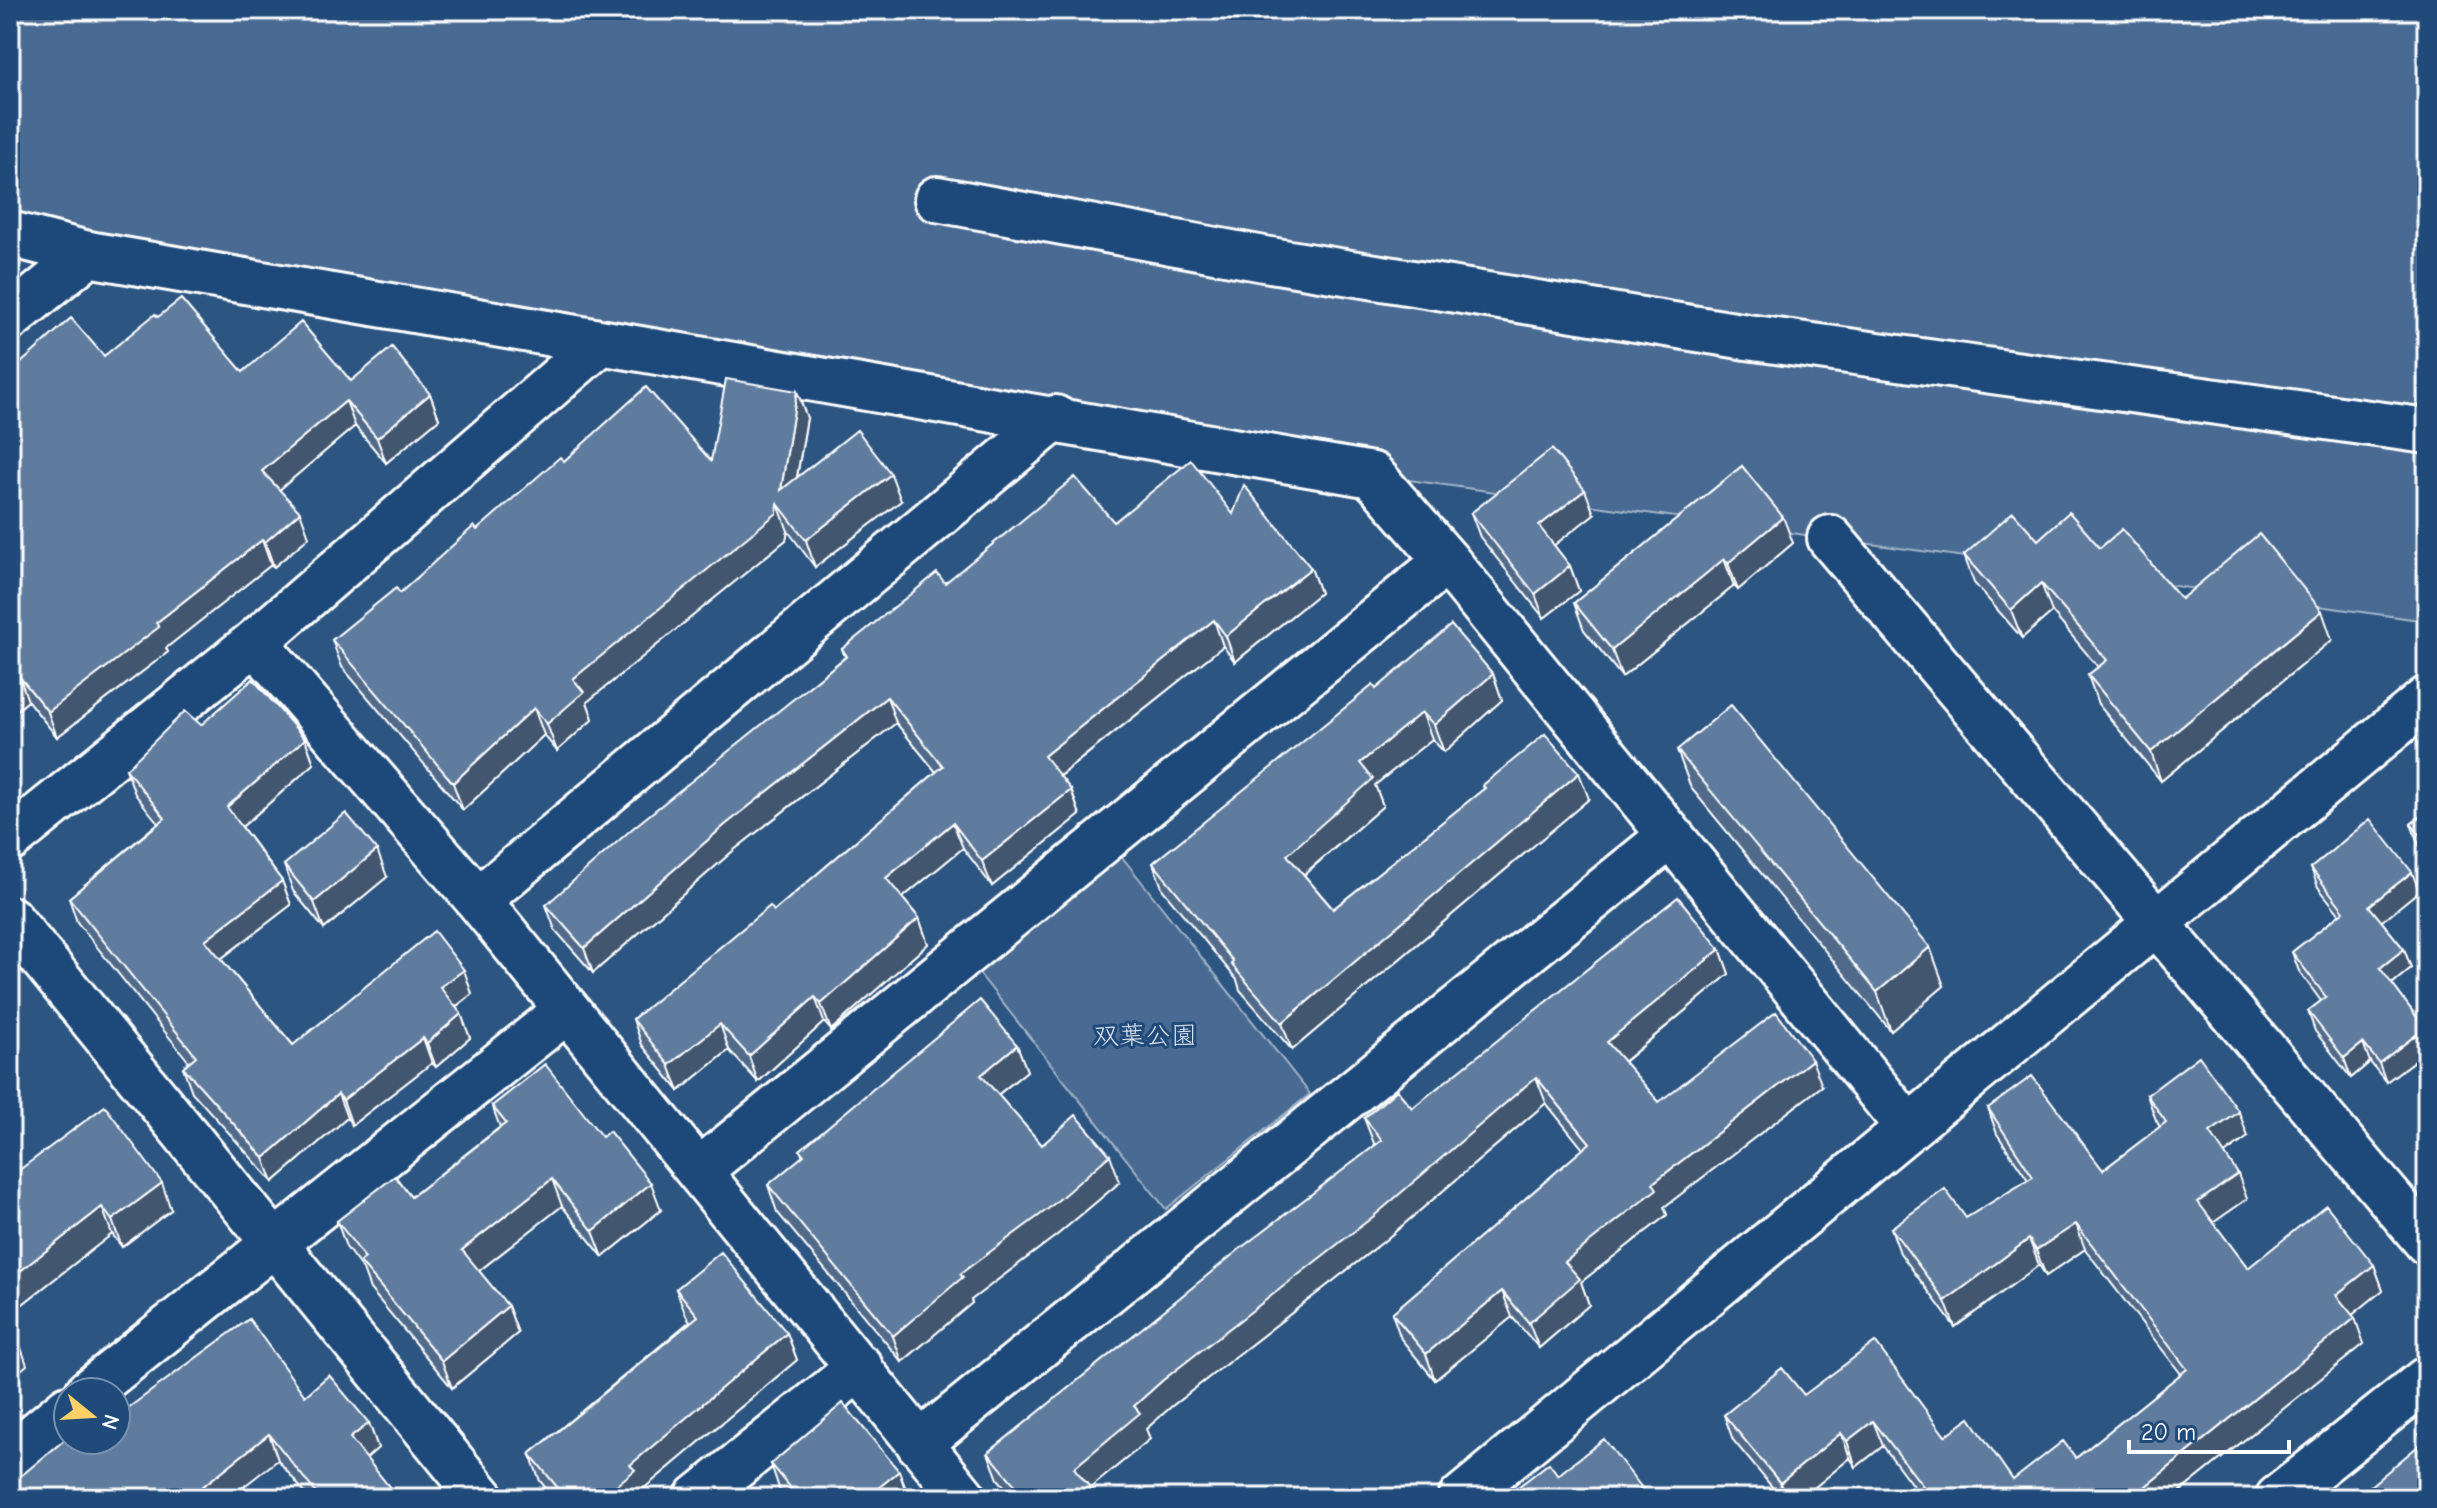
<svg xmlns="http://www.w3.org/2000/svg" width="2437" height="1508" font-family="'Comic Neue','Klee One',sans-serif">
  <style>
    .green { fill: #486b92; stroke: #a4b5c8; stroke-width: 2 }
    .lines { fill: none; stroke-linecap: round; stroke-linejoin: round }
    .street-casing { stroke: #fff; stroke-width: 50 }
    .secondary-casing { stroke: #fff; stroke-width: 50 }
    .street { stroke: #1f4a7a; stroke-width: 44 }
    .secondary { stroke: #1f4a7a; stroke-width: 44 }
    .wall { fill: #516b89; stroke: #fff; stroke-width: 2 }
    .shaded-wall { fill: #42576f; stroke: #fff; stroke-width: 2 }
    .building { fill: #5e7c9f; stroke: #fff; stroke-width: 2 }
    .labels { text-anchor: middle; stroke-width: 6; stroke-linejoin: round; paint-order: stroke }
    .park-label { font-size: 26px; fill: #dae1e9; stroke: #1f4a7a }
  </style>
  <rect width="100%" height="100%" fill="#2c5582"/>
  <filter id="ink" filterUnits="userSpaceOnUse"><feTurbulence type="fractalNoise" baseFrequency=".0125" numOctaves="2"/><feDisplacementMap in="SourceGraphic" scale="16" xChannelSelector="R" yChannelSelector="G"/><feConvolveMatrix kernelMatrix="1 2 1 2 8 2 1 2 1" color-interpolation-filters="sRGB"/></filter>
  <g filter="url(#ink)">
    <!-- green -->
    <path class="green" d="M10,10H2427V621L1372,475L10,234Z
      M1122,857L1310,1094L1166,1209L978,972Z"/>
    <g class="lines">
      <!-- street casing -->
      <g class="street-casing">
        <path id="street" d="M937,199L1264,259L1747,337L2427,431
          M10,318L88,254
          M1372,475L1447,561L1908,1127
          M1830,538L2427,1242
          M255,642L478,900L964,1498
          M10,839L255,642L600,343
          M478,900L1055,418
          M10,919L482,1498
          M701,1169L1447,561
          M88,1392L566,1011
          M919,1444L1670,836
          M10,1456L68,1408
          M697,1498L860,1367
          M2278,1498L2427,1379"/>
      </g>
      <!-- secondary casing -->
      <g class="secondary-casing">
        <path id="secondary" d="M10,234L88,254L1372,475
          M1461,1498L2427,699"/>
      </g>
      <!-- street -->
      <use href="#street" class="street"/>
      <!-- secondary -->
      <use href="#secondary" class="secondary"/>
    </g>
    <!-- wall -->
    <path class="wall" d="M158,317L243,372L351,381L430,394L439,419L386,463L355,426L279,490L309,537L274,567L271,565L166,648L168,652L57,737L28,701L10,716V373L104,356Z
      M807,418L797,477L901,501L815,567L788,531L786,540L587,702L593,719L557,751L544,735L463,810L342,667L332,640L400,593L477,530L564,461H711Z
      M1742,466L1793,543L1738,590L1734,586L1622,677L1584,630L1574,603Z
      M1471,513L1594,514L1554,545L1570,566L1579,591L1544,618L1480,537Z
      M1233,514L1311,568L1320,593L1235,662L1223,646L1060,776L1071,790L1080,815L992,886L963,848L902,898L919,918L928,944L831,1030L824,1022L758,1082L729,1050L679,1091L642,1045L633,1019L774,911L936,772L896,723L734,850L593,973L555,930L546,905L845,657L842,649L945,583L1114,522Z
      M2038,540L2100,548L2181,599L2332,640L2161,781L2098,704L2088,675L2098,667L2052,612L2022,638L1974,583L1964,555Z
      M1493,674L1502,700L1444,752L1432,739L1375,785L1383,806L1304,875L1333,909L1484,789L1483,785L1589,799L1292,1050L1240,990L1237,980L1163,890L1153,863L1376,689Z
      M201,725L305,739L314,764L242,827L282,881L291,905L221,959L293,1045L472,994L456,1007L461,1014L470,1038L436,1067L432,1063L352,1125L347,1118L273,1182L192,1092L183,1067L189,1062L77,922L69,898L158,823L135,794L126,769Z
      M1677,750L1944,986L1891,1031L1691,788Z
      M2427,811V857L2421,850L2411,824Z
      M284,865L387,877L324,929L293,891Z
      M2311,868L2419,891L2381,921L2404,949L2411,968L2392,984L2425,1028L2427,1033V1051L2386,1082L2370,1062L2351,1078L2315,1031L2308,1011L2321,1001L2299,971L2292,952L2340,915L2318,887Z
      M1720,949L1729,974L1624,1062L1659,1102L1822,1086L1664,1207L1667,1215L1581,1282L1589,1305L1539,1348L1512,1317L1435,1380L1401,1339L1392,1313L1583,1149L1546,1103L1383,1242L1172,1406L1146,1429L1150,1439L1090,1488L1099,1498H1014L998,1479L988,1453L1375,1146L1364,1118L1412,1108Z
      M1017,1045L1027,1071L998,1095L1042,1145L1120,1182L1057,1235L971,1300L972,1303L902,1362L777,1212L768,1185L803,1157L800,1150Z
      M2147,1095L2248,1137L2224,1154L2247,1199L2213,1222L2248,1268L2374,1265L2383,1290L2352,1315L2364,1344L2172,1498H1922L1883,1446L1856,1467L1850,1458L1802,1498H1781L1733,1440L1724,1415L1804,1395L1945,1436L2013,1480L2076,1458L2181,1374L2085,1249L2046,1276L2039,1265L1955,1327L1900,1253L1891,1228L1966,1218L2028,1180L1997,1134L1988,1108L2103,1170L2160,1127L2156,1120Z
      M492,1106L661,1210L603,1257L562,1206L479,1271L508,1306L518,1333L452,1388L370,1289L363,1270L346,1247L337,1221L411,1197L500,1127Z
      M10,1177L171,1210L122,1247L112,1234L10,1314Z
      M676,1289L787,1333L797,1360L642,1490L644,1497L643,1498H554L540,1481L530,1454L690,1321L686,1315Z
      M305,1396L369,1423L378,1448L366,1458L398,1498H309L278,1460L124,1411Z
      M771,1464L899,1471L909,1497L786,1498L780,1491Z"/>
    <!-- shaded-wall -->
    <path class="shaded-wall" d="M797,391L807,418L790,517L781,490Z
      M430,394L439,419L386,463L377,438Z
      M346,401L355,426L272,496L262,471Z
      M891,474L901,501L815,567L806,540Z
      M1585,490L1594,514L1548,550L1539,526Z
      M778,504L788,531L786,540L587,702L593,719L557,751L547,724L573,679Z
      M300,512L309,537L274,567L265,542Z
      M1783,517L1793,543L1738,590L1728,563Z
      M262,540L271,565L166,648L168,652L57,737L48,712L156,623Z
      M1724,559L1734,586L1622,677L1612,650Z
      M1570,566L1579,591L1544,618L1535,594Z
      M1311,568L1320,593L1235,662L1226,636Z
      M2041,583L2052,612L2022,638L2011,610Z
      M2322,611L2332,640L2161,781L2151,752Z
      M1214,620L1223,646L1053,781L1044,756Z
      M1493,674L1502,700L1444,752L1434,725Z
      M19,676L28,701L10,716V683Z
      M887,697L896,723L734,850L593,973L584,948L725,825Z
      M534,708L544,735L463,810L453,783Z
      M1422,712L1432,739L1375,785L1383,806L1296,881L1287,855L1360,763Z
      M305,739L314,764L236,832L227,807Z
      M1579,773L1589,799L1292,1050L1282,1023Z
      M1071,790L1080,815L992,886L982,861Z
      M953,823L963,848L896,903L886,878Z
      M377,850L387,877L324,929L314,902Z
      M2412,872L2419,891L2376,926L2369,906Z
      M282,881L291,905L214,964L205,940Z
      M919,918L928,944L831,1030L821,1004Z
      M1930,947L1944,986L1891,1031L1877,992Z
      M1720,949L1729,974L1616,1068L1607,1042Z
      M2404,949L2411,968L2387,988L2380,968Z
      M464,970L472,994L449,1012L440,987Z
      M815,997L824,1022L758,1082L749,1056Z
      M461,1014L470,1038L436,1067L427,1043Z
      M720,1024L729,1050L679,1091L669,1065Z
      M2425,1028L2427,1033V1051L2386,1082L2379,1063Z
      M423,1038L432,1063L352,1125L343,1100Z
      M2363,1043L2370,1062L2351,1078L2344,1058Z
      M1017,1045L1027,1071L990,1101L981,1075Z
      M1812,1060L1822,1086L1664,1207L1667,1215L1581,1282L1589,1305L1539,1348L1529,1323L1565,1262L1653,1183Z
      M1536,1077L1546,1103L1383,1242L1172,1406L1146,1429L1150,1439L1083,1494L1074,1468L1134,1406L1163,1380Z
      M338,1094L347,1118L273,1182L264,1158Z
      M2239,1112L2248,1137L2219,1158L2210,1132Z
      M1110,1155L1120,1182L1057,1235L971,1300L972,1303L902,1362L893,1336L960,1274Z
      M2238,1174L2247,1199L2207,1227L2198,1202Z
      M552,1179L562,1206L471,1277L462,1250Z
      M162,1183L171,1210L122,1247L112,1220Z
      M651,1183L661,1210L603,1257L593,1231Z
      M102,1207L112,1234L10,1314V1279Z
      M2076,1224L2085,1249L2046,1276L2036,1250Z
      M2029,1239L2039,1265L1955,1327L1945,1301Z
      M2374,1265L2383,1290L2346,1320L2336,1295Z
      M1502,1291L1512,1317L1435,1380L1426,1354Z
      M508,1306L518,1333L452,1388L442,1361Z
      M2355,1318L2364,1344L2172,1498H2131Z
      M787,1333L797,1360L642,1490L644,1497L601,1498L630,1465Z
      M18,1339L27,1365L10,1379V1345Z
      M1873,1421L1883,1446L1856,1467L1847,1441Z
      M369,1423L378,1448L360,1464L350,1438Z
      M1841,1433L1850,1458L1802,1498H1786L1780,1483Z
      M269,1434L278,1460L229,1498H188Z
      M899,1471L908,1498H866Z
      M1642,1488L1646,1498H1630Z"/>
    <!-- building -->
    <path class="building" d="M181,299L243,372L301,322L351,381L392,347L430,394L377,438L346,401L262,471L300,512L265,542L262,540L156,623L159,627L48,712L19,676L10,683V373L71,318L104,356L155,314L158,317Z
      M726,379L797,391L781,490L857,430L891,474L806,540L778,504L777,513L573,679L584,692L547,724L534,708L453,783L332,640L396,588L400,593L474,526L477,530L560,457L564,461L646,387L711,461Z
      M1552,449L1585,490L1539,526L1570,566L1535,594L1471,513Z
      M1191,460L1233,514L1244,485L1311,568L1226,636L1214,620L1044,756L1071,790L982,861L953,823L886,878L919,918L821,1004L815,997L749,1056L720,1024L669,1065L633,1019L770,906L774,911L943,766L887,697L725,825L584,948L546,905L633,828L847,656L842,649L937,573L945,583L1075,477L1114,522Z
      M1742,466L1783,517L1728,563L1724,559L1612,650L1574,603Z
      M2013,512L2038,540L2069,512L2100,548L2122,529L2181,599L2259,534L2322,611L2151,752L2088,675L2107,660L2041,583L2011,610L1964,555Z
      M1451,625L1493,674L1434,725L1422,712L1360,763L1373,779L1287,855L1333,909L1485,788L1483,785L1545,734L1579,773L1282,1023L1231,964L1233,961L1153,863L1373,685L1376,689Z
      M253,679L305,739L227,807L282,881L205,940L293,1045L434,931L464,970L440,987L461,1014L427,1043L423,1038L343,1100L338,1094L264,1158L183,1067L196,1056L69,898L165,818L126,769L185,711L201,725Z
      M1731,705L1930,947L1877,992L1677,750Z
      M2427,811V843L2411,824Z
      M346,813L377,850L314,902L284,865Z
      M2370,819L2412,872L2369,906L2404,949L2380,968L2425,1028L2379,1063L2363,1043L2344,1058L2308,1011L2326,997L2292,952L2344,911L2311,868Z
      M1678,897L1720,949L1607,1042L1659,1102L1776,1012L1812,1060L1653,1183L1657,1189L1565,1262L1580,1279L1529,1323L1502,1291L1426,1354L1392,1313L1590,1143L1536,1077L1374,1216L1163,1380L1134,1406L1140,1413L1074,1468L1099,1498H1026L988,1453L1241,1248L1382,1140L1364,1118L1397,1090L1412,1108Z
      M980,1000L1017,1045L981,1075L1042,1145L1076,1115L1110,1155L1048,1209L960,1274L963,1277L893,1336L768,1185L804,1155L800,1150Z
      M2199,1056L2239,1112L2210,1132L2238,1174L2198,1202L2248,1268L2326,1205L2374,1265L2336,1295L2355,1318L2131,1498H2127L2124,1494L2118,1498H1932L1873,1421L1847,1441L1841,1433L1780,1483L1724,1415L1782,1368L1804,1395L1875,1342L1945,1436L1970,1418L2013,1480L2063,1441L2076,1458L2187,1369L2076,1224L2036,1250L2029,1239L1945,1301L1891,1228L1945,1189L1966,1218L2033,1177L1988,1108L2032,1076L2103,1170L2166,1122L2147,1095Z
      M545,1064L602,1137L609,1131L651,1183L593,1231L552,1179L462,1250L508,1306L442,1361L360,1262L365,1258L337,1221L395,1176L411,1197L506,1123L492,1106Z
      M105,1106L162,1183L112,1220L102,1207L10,1279V1177Z
      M721,1252L787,1333L630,1465L635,1470L601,1498H566L530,1454L698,1316L676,1289Z
      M249,1319L305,1396L329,1375L369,1423L350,1438L398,1498H320L269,1434L188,1498H10V1485L68,1437V1440H116V1402L124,1411Z
      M10,1329L18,1339L10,1345Z
      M843,1403L899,1471L866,1498H799L771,1464Z
      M2427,1429V1498H2356L2424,1441L2419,1434Z
      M1604,1439L1642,1488L1630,1498H1504L1549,1463L1558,1475Z"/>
  </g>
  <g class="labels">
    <!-- park labels -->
    <g class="park-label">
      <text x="1145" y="1044">双葉公園</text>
    </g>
  </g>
  <!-- margin -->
  <rect width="2437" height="1508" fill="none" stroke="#1f4a7a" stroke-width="40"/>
  <rect x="20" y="20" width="2397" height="1468" fill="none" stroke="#fff" stroke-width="3" filter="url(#ink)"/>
  <!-- north arrow -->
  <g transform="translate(92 1416) rotate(108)"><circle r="38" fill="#1f4a7a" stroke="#7992af" stroke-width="2"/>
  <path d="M0-6L14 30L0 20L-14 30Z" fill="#ffd166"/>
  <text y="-12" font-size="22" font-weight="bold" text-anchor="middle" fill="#ffffff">N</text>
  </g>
  <!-- scale -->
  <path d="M2129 1440v12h160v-12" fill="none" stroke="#ffffff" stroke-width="4"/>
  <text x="2141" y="1440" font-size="24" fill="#ffffff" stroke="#1f4a7a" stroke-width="6" paint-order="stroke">20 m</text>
</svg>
